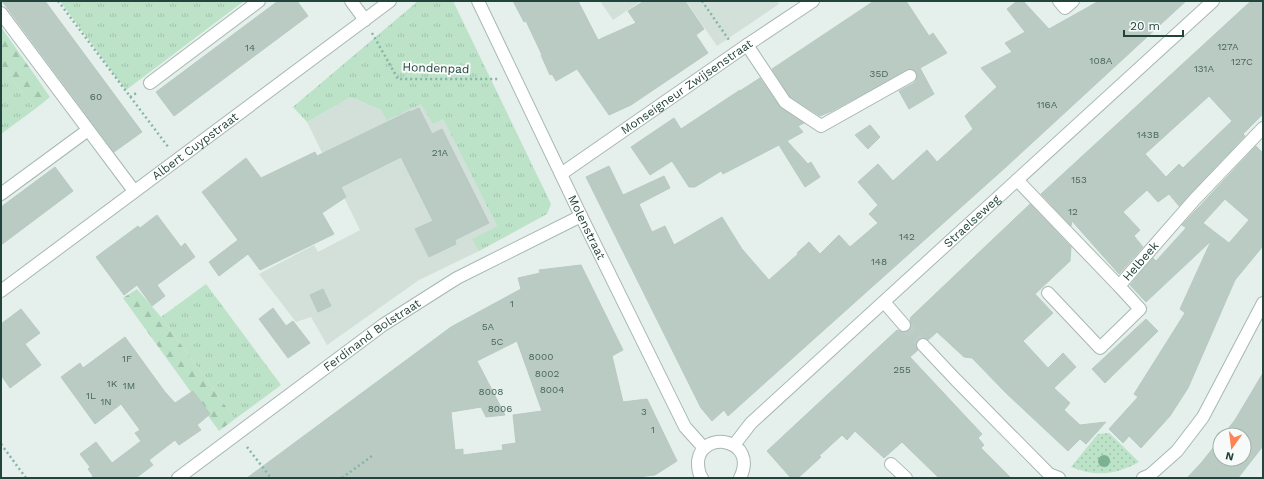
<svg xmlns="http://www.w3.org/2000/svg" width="1264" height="479" font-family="'Work Sans',sans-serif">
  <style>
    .built { fill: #d3e0da }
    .grass { fill: url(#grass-tufts) }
    .forest { fill: url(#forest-firs) }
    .park { fill: url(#park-dots) }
    .building { fill: #bacbc4; stroke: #b7cac3; fill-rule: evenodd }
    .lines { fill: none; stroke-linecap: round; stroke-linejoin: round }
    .minor-tunnel { stroke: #becdc8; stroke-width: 12; stroke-dasharray: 12 6; stroke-linecap: butt }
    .minor-casing { stroke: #a7b8b3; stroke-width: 14 }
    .path { stroke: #83b6a8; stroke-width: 2.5; stroke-dasharray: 2 3; stroke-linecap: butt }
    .minor { stroke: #fff; stroke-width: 12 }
    .tree { fill: #7db194 }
    .labels { text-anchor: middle; stroke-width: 4; stroke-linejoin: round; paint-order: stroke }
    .number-label { font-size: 10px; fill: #48665e }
    .street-label { font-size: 12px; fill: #22443c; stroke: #f6fbf9 }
  </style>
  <defs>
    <pattern id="grass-tufts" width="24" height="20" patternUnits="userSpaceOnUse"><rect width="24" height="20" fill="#bce2c8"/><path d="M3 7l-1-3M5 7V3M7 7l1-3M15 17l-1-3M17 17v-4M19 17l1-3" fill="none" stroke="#a1c3ad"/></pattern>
    <pattern id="forest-firs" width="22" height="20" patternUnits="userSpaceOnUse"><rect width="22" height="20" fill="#bce2c8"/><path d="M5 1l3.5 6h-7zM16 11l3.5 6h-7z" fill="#a1c3ad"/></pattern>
    <pattern id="park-dots" width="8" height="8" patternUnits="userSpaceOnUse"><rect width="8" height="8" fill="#bce2c8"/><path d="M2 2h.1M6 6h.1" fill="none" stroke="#a1c3ad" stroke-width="1.8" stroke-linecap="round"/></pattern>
  </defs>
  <rect width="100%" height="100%" fill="#e5efeb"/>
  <!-- built -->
  <path class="built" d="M600,1H641L613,20Z
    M686,1H777L779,4L717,46Z
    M351,97L381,110L421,104L443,119L497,226L473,239L479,251L419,280L327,345L311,317L296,322L259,274L314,245L318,252L360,230L307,122Z"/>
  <!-- grass -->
  <path class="grass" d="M60,1H244L126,90Z
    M418,1H453L551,204L547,214L479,251L472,239L497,226L443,119L433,124L421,104L387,120L381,110L351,97L307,122L293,107Z
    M1,64L35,109L1,134Z
    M206,284L281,385L235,419L161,317Z"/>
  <!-- forest -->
  <path class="forest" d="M1,27L50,97L35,109L1,64Z
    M137,289L161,317L235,419L219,431L123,298Z"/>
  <!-- park -->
  <path class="park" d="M1109,433L1139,462C1115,475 1096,477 1071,467L1098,434Z"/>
  <!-- building -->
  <path class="building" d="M2,1H45L142,132L114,152Z
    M278,1H297L308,16L174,116L156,92Z
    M513,1H578L598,40L636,23L628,11L644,1H685L704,29L696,35L708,53L631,105L609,115L577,69L556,81L552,74L550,75L541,55H542L526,21L524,22Z
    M874,1H906L929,36L933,33L947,53L920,68L934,94L909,109L899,91L914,83L917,79V76L916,72L910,69L832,111L820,116L790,97L772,69Z
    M1017,1H1023L1049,29L1099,1H1186L1007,166L728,416L724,410L712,421L701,408L586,177L609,166L623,195L664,176L670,188L639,204L652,232L665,226L674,245L722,217L742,249L769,280L798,254L797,253L809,242L820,254L839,235L850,247L878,223L869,214L878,205L858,182L878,164L893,181L927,150L937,162L973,129L965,116L997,87L981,68L1012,52L1005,43L1025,32L1007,9Z
    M1251,1H1263V114L1243,134L1245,136L1179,206L1169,194L1158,202L1147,190L1123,212L1140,230L1134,236L1143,247L1119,274L1072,221L1071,226L1041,194ZM1209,96L1232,121L1183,168L1179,164L1166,177L1145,154Z
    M760,78L779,106L804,123L798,126L803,132L787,141L808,164L811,162L820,177L805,187L779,145L723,174L721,171L695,187H689L672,161L650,175L631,147L674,118L681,129L740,90V91Z
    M419,108L432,134L442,129L489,223L455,240L456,244L429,257L415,229L433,221L401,157L341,187L346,197L322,213L334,234L260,270L248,254L219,276L209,262L238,240L202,192L246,158L261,178L315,152L317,156L410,111V112Z
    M870,125L880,137L868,149L855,135Z
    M1256,146L1263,153V246L1235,280L1188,388L1170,416L1141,448L1129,436L1123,443L1109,429L1138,397L1134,394L1185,313L1180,309L1211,241L1146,302L1130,285L1153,258L1156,261L1186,228L1182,225ZM1225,199L1249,220L1229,243L1203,223Z
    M55,167L73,191L1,245V207Z
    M1030,204L1071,247L1070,261L1035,294L1053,313L1023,341L1048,368L1063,353L1076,367L1054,388L1070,403L1064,410L1080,425L1106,422L1086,444L1080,439L1068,451L1007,394L972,358L964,357L937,332L928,340L925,338L918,339L916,343L918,350L910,357L982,434L978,438L984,445L981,448L1011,478H939L902,442L884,458L855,431L847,440L842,435L819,456L821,457L798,478H791L767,451L897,330L905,332L909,330L911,327L910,320L911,317Z
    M157,215L181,247L185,243L195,257L157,285L165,296L152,306L137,285L124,295L96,257L138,226L140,228Z
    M581,265L623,350L612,356L623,402L647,399L677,461L655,475L629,478H247L451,327L521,289L518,278L540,273L539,270ZM517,341L542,411L513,415L516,443L502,445L503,450L463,455V449L455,450L451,412L481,407L486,417L505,415L477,361Z
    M323,289L331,306L318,312L310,295Z
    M273,308L286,326L293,321L310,343L288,358L259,319Z
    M21,309L40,333L25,344L41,365L10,388L1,375V324Z
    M1146,319L1158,331L1105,383L1092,369Z
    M125,337L165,392L175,403L193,391L210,414L197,425L201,430L179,445L175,440L149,460L153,465L136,478H91L93,476L88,469L90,467L80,454L96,442L112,463L141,441L135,433L140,430L121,404L95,424L61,377L80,363L83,368Z
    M1263,373V446L1238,478H1187L1202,462L1220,439V459H1244V435H1223L1235,420Z"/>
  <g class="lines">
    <!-- minor-tunnel -->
    <path class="minor-tunnel" d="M904,325L923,345"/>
    <!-- minor casing -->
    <g class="minor-casing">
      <g id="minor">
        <path d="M351,1L365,20"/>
        <path id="s1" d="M478,1L581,216L685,427L704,448"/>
        <path d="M1059,1L1065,8L1073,1"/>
        <path d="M1,13L134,191"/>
        <path d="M747,45L785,102L821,126L910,76"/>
        <path d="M150,83L259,1"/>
        <path id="s2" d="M561,174L747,45L813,1"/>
        <path id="s3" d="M1017,180L1119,286L1195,199L1263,128"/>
        <path d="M1,194L88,130"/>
        <path id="s4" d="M1,291L390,1"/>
        <path d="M1048,293L1100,348L1140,309L1119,286"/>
        <path d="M884,302L904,325"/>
        <path d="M923,345L956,380L1049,474L1059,478"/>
        <path id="s5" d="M734,445L751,423L1213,1"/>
        <path d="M891,464L906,478"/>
        <path id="s6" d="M178,478L383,325L457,278L581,216"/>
        <path d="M702,478C698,473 698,467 698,461C702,429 759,439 740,478"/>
        <path d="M1143,478L1150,475L1177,451L1203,417L1263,303"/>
      </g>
    </g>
    <!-- path -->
    <path class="path" d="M58,1L169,148
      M702,1L729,40
      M372,33L398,79H499
      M130,97L138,92
      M1,444L26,478
      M247,447L271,478
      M342,478L372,456"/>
    <!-- minor -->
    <use href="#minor" class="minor"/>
  </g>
  <!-- trees -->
  <circle class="tree" cx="1104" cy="461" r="6"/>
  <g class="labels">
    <!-- number labels -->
    <g class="number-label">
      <text x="1228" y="50">127A</text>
      <text x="250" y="51">14</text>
      <text x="1101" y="64">108A</text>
      <text x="1242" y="65">127C</text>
      <text x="1204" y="72">131A</text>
      <text x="879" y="77">35D</text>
      <text x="96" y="100">60</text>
      <text x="1047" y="108">116A</text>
      <text x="1148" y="138">143B</text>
      <text x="440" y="156">21A</text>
      <text x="1079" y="183">153</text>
      <text x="1073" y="215">12</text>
      <text x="907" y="240">142</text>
      <text x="879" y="265">148</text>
      <text x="512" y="307">1</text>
      <text x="488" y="330">5A</text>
      <text x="497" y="345">5C</text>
      <text x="541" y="360">8000</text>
      <text x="127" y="362">1F</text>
      <text x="902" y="373">255</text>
      <text x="547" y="377">8002</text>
      <text x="112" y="387">1K</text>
      <text x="129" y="389">1M</text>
      <text x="552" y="393">8004</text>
      <text x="491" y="395">8008</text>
      <text x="91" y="399">1L</text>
      <text x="106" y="405">1N</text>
      <text x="500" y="412">8006</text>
      <text x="644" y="415">3</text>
      <text x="653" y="433">1</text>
    </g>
    <!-- street labels -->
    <g class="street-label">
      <text transform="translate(436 68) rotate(2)" y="4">Hondenpad</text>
      <text dy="4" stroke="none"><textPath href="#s2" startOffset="153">Monseigneur Zwijsenstraat</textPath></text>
      <text dy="4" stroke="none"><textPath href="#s4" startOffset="242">Albert Cuypstraat</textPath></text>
      <text dy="4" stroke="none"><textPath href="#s5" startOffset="327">Straelseweg</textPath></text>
      <text dy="4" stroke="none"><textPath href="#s1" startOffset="251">Molenstraat</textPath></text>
      <text dy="4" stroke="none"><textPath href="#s3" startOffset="180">Helbeek</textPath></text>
      <text dy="4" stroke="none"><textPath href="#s6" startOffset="241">Ferdinand Bolstraat</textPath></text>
    </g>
  </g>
  <!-- border -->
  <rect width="1264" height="479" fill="none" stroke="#22443c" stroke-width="4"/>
  <!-- north arrow -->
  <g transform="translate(1232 447) rotate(194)"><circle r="19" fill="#f6fbf9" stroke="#a1b2ad"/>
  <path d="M0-3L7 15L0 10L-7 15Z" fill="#fe8454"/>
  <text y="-6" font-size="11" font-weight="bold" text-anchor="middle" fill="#22443c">N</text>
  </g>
  <!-- scale -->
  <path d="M1124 30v6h59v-6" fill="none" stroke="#22443c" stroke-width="2"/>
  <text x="1130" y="30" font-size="12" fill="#22443c" stroke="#f6fbf9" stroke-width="3" paint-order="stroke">20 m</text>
</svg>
